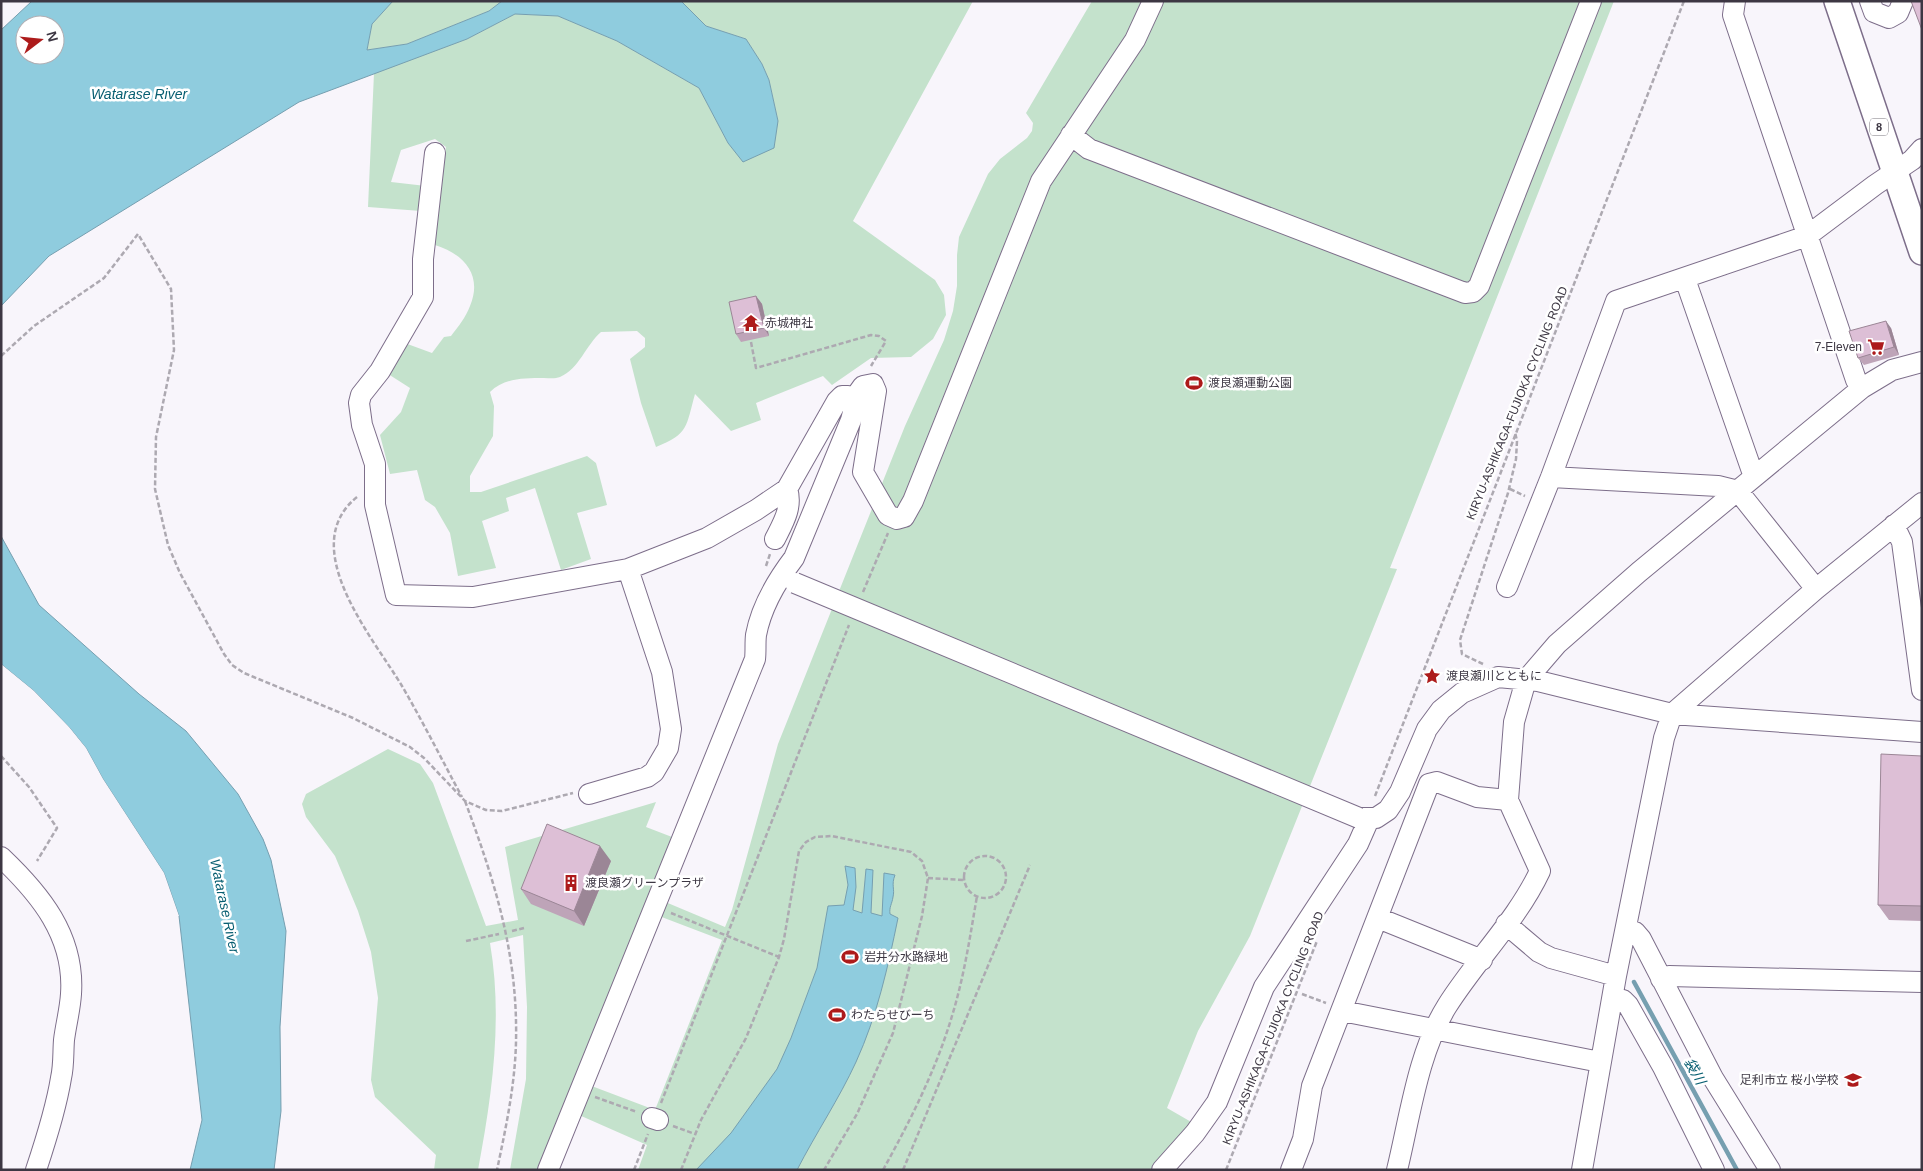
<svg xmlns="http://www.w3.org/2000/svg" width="1923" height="1171" font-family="Arial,'Noto Sans JP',sans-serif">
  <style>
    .green { fill: #c4e2cc; fill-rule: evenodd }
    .water { fill: #8fccde; stroke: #769fb0; fill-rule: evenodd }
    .pier { fill: #f8f5fb }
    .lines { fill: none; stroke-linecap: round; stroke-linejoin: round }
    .stream { stroke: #769fb0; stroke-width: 4.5 }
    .minor-casing { stroke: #7d6e8a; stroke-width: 22 }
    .major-casing { stroke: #7d6e8a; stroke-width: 28 }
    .path { stroke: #ada9b1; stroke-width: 2.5; stroke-dasharray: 5 2.5; stroke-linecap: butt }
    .minor { stroke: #fff; stroke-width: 20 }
    .major { stroke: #fff; stroke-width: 25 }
    .minor-bridge-casing { stroke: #7d6e8a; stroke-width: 22; stroke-linecap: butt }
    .minor-bridge { stroke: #fff; stroke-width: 20 }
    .wall { fill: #bea4b8 }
    .shaded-wall { fill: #9b8696 }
    .building { fill: #ddbfd6; stroke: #9b8696 }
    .labels { text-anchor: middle; stroke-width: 5; stroke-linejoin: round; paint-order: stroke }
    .shield { fill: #fff; stroke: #77737b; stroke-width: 1 }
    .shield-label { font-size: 11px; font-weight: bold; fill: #3d3743 }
    .poi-label { font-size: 12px; fill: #3d3743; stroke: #fff; text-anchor: start }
    .street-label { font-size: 12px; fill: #3d3743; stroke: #fff }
    .water-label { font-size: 14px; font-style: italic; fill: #075e71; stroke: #fff }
  </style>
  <rect width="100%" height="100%" fill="#f8f5fb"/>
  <!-- green -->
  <path class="green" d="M393,1H502L489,11L407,44L367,50L372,24Z
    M681,1H973L853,221L935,280L944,295L946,315L933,339L911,357L871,358L832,385L823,376L756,403L761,420L731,431L695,394C686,426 689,434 656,447L641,403L630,359L645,347V338L637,331L601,332C586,345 579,369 560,377C555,379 549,378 544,378C524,378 504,378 490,392L494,406L493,436L470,476V492H481L587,456L596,463L607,505L577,513L591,559L561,570L535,488L506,498L509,511L482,521L496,568L458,576L450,533L435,507L425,500L417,470L390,474L380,435L401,412L410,388L385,372L402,342L432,353L444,337L451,336C458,327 466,317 470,306C483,275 464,254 435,245V209L446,147L435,139L401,150L391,182L426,186L421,211L368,207L374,73L467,39L515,14L558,16L617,41L699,88L728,143L778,121L769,80L762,64L746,39L706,26Z
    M1092,1H1614L1390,568L1397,569L1250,936L1198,1031L1167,1108L1193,1123L1150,1170H638L647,1145L579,1115L540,1170H510L526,1079L527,1007L523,935L490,943C503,1019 492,1095 478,1170H434L436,1155L375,1097L371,1080L378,998L371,952L358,911L335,856L306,817L302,804L306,794L388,749L420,764L433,783L486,926L518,920L505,847L656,802L646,827L672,837L663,901L725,927L732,910L778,744L905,426L944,340L953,311L957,286V255L959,237L988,174L1000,159L1027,138L1032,131L1033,123L1026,113ZM659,916L722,940L655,1110L589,1085Z"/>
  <!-- water -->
  <path class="water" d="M32,1H393L372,24L367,50L407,44L489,11L502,1H681L706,26L746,39L762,64L769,80L778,121L774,148L743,162L728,143L699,88L617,41L558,16L515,14L467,39L299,102L49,256L1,306V30ZM25,25H55V55H25Z
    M1,536L39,605L139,694L186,731L238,794L263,839L271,860L286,931L280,1027L281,1111L274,1170H190L202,1120L179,916L164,873L103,779L86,748L69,727L34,691L1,664Z
    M845,866L855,868L856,887L853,910L862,913L866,869L873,870L871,913L882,916L884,873L895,875C891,885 895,889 893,897C892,904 889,907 890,914L898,918C888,967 877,1016 856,1062C839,1099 816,1133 797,1170H696L731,1133L777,1069L791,1038L817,968L828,906L844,905L848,885Z"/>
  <!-- pier -->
  <path class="pier" d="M1,664L34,691L69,727L86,748L103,779L164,873L179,916H176L161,874L101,781L84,749L67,728L32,693L1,668Z"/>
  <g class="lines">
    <!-- stream -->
    <path class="stream" d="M1634,982L1737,1170"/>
    <!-- minor casing -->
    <g class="minor-casing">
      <path id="minor" d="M1735,1L1733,15L1856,380L1862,388
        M1870,1L1874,12L1889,18L1898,13L1903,1
        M1071,135L1089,149L1465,293L1473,292L1479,286L1591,1
        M435,153L423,259V297L380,371L361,395L359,403L362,425L375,464V505L396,595L473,597L628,569L707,538L756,510L787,489L837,401L842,396H848L853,400
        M1685,279L1754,477
        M1551,477L1718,486L1738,491L1816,589
        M1894,525L1902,542L1922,690
        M775,539C783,523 793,507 787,489
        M1507,587L1551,477L1616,301L1807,236L1875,185L1912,160L1922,149
        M589,794L647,777L654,772L668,748L671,729L662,672L628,569
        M1359,818H1376L1388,810L1400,792L1427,729L1441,710L1462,693L1498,677L1538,681L1672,714L1922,732
        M1,857C40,894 75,936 71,994C70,1010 66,1024 64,1040C63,1052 64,1065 61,1078C56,1109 46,1140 36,1170
        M1378,918L1482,960
        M1506,924L1539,952L1551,958L1616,976
        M1626,930L1635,932L1641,939L1713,1078L1770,1170
        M1661,979L1669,976L1922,982
        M1613,998L1623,1000L1628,1005L1663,1067L1714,1170
        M1342,1011L1600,1062
        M652,1118L658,1120
        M548,1170L755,659C756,651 755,643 756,635C761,608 778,579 794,558L851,420L855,405L853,400L863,386L873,384L876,391L863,472L888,515L897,519L904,517L913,501L1041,181L1135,40L1153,1
        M1162,1170L1195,1133L1217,1102L1264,987L1358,844L1369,819
        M1291,1170L1303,1139L1312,1086L1429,784L1437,782L1477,797L1508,800
        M1397,1170C1410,1117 1418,1052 1447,1006C1476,960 1517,920 1540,871L1508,800L1514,722L1526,680L1557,644L1639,572L1862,388L1892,370L1922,362
        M1582,1170L1616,976L1664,738L1672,714L1816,589L1922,503"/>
    </g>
    <!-- major casing -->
    <g class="major-casing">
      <path id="major" d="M1837,1L1922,252"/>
    </g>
    <!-- path -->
    <path class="path" d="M751,342L756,368L871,335L879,336L886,341L871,366
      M1,356L34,326L104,278L138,234L171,289L174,350L156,437L155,489L168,545L180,573L224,654L232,665L244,673L353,718L410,747L424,758L465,801L486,810L502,811L573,793
      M1510,489L1525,496
      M357,497C295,547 374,639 402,686C423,722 442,760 462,797
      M766,566L770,554
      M863,592L888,533
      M1483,664L1462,654L1460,640L1508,493L1516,459L1517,441L1515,432
      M1,756L29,787L57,828L37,861
      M1375,796L1684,1
      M465,801C495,882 518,954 516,1042C515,1085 506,1127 497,1170
      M964 877a21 21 0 1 1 42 0a21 21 0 1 1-42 0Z
      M928,878L964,880
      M671,913L779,957
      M512,931L524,928
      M466,941L499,934
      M1302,994L1326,1003
      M595,1097L637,1112
      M661,1103L849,625
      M673,1126L695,1134
      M634,1170L648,1134
      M681,1170L701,1120L746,1038L779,957L784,939L799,851L806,842L815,837L832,836L911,852L922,861L928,878L922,916L893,1033L857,1114L824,1170
      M883,1170C910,1121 936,1070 952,1016C964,977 970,937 977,896
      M903,1170L1030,865
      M1226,1170L1317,941"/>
    <!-- minor -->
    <use href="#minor" class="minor"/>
    <!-- major -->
    <use href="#major" class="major"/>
    <!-- minor-bridge casing -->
    <g class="minor-bridge-casing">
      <path id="minor-bridge" d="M795,583L1359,818"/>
    </g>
    <!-- minor-bridge -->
    <use href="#minor-bridge" class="minor-bridge"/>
  </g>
  <!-- wall -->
  <path class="wall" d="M756,296L762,304L769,336L741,342L736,334Z
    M1891,328L1899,355L1864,365L1858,358Z
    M1922,756V921L1889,920L1878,905Z
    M611,861L584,926L531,904L521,889Z"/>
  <!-- shaded-wall -->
  <path class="shaded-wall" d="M756,296L762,304L769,336L764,328Z
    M1886,321L1891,328L1899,355L1894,347Z
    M600,846L611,861L584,926L574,911Z"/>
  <!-- building -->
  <path class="building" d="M1911,1H1922V30Z
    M756,296L764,328L736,334L729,302Z
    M1886,321L1894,347L1858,358L1849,331Z
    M1881,754L1922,756V906L1878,905Z
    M547,824L600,846L574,911L521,889Z"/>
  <!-- icons -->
  <defs>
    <g id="temple-bare" transform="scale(1.35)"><path d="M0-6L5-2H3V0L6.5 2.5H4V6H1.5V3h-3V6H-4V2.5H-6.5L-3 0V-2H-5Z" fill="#ad1b1b" stroke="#fff" stroke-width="2.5" paint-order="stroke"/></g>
    <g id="supermarket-bare" transform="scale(1.35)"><path d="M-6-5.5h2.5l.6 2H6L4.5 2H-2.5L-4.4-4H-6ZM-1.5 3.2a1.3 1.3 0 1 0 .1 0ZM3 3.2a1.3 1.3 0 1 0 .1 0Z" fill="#ad1b1b" stroke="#fff" stroke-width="2.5" paint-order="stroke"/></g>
    <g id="stadium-bare" transform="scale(1.35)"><path d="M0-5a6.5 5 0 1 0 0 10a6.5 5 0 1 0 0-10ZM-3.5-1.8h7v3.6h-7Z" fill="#ad1b1b" stroke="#fff" stroke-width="2.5" paint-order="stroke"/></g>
    <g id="sight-bare" transform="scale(1.35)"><path d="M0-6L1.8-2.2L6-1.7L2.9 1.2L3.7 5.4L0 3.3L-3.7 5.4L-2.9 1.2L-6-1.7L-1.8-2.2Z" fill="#ad1b1b" stroke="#fff" stroke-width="2.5" paint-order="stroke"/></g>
    <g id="building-bare" transform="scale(1.35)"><path d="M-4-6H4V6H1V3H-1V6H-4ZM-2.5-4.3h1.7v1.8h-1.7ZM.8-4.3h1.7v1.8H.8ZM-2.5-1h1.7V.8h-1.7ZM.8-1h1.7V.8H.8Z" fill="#ad1b1b" stroke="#fff" stroke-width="2.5" paint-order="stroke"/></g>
    <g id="school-bare" transform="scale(1.35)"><path d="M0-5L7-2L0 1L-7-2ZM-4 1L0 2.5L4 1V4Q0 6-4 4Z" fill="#ad1b1b" stroke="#fff" stroke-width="2.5" paint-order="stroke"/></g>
  </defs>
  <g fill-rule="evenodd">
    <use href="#temple-bare" x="751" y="323"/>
    <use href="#supermarket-bare" x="1876" y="347"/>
    <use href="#stadium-bare" x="1194" y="383"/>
    <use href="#sight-bare" x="1432" y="676"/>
    <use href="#building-bare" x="571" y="883"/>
    <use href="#stadium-bare" x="850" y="957"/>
    <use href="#stadium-bare" x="837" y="1015"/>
    <use href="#school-bare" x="1853" y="1080"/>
  </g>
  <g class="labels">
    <!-- shield labels -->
    <rect class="shield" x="1870" y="118.5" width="18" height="17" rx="4"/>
    <g class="shield-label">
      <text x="1879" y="131">8</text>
    </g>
    <!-- poi labels -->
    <g class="poi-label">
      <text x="765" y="327">赤城神社</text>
      <text x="1862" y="351" text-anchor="end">7-Eleven</text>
      <text x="1208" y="387">渡良瀬運動公園</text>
      <text x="1446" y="680">渡良瀬川とともに</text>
      <text x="585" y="887">渡良瀬グリーンプラザ</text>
      <text x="864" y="961">岩井分水路緑地</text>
      <text x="851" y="1019">わたらせびーち</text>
      <text x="1839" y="1084" text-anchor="end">足利市立 桜小学校</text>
    </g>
    <!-- street labels -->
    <g class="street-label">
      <text transform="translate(1517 403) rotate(-68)" y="4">KIRYU-ASHIKAGA-FUJIOKA CYCLING ROAD</text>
      <text transform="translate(1273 1028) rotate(-68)" y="4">KIRYU-ASHIKAGA-FUJIOKA CYCLING ROAD</text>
    </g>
    <!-- water labels -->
    <g class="water-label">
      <text x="139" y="99">Watarase River</text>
      <text transform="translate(225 906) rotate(78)" y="5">Watarase River</text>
      <text transform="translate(1695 1071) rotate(61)" y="5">袋川</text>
    </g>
  </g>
  <!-- border -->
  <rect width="1923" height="1171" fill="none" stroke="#3d3743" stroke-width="5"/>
  <!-- north arrow -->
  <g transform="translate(40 40) rotate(74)"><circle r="24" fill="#ffffff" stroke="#b1afb4"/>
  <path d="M0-4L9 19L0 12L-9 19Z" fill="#ad1b1b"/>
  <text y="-8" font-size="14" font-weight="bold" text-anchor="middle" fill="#3d3743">N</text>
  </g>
</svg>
